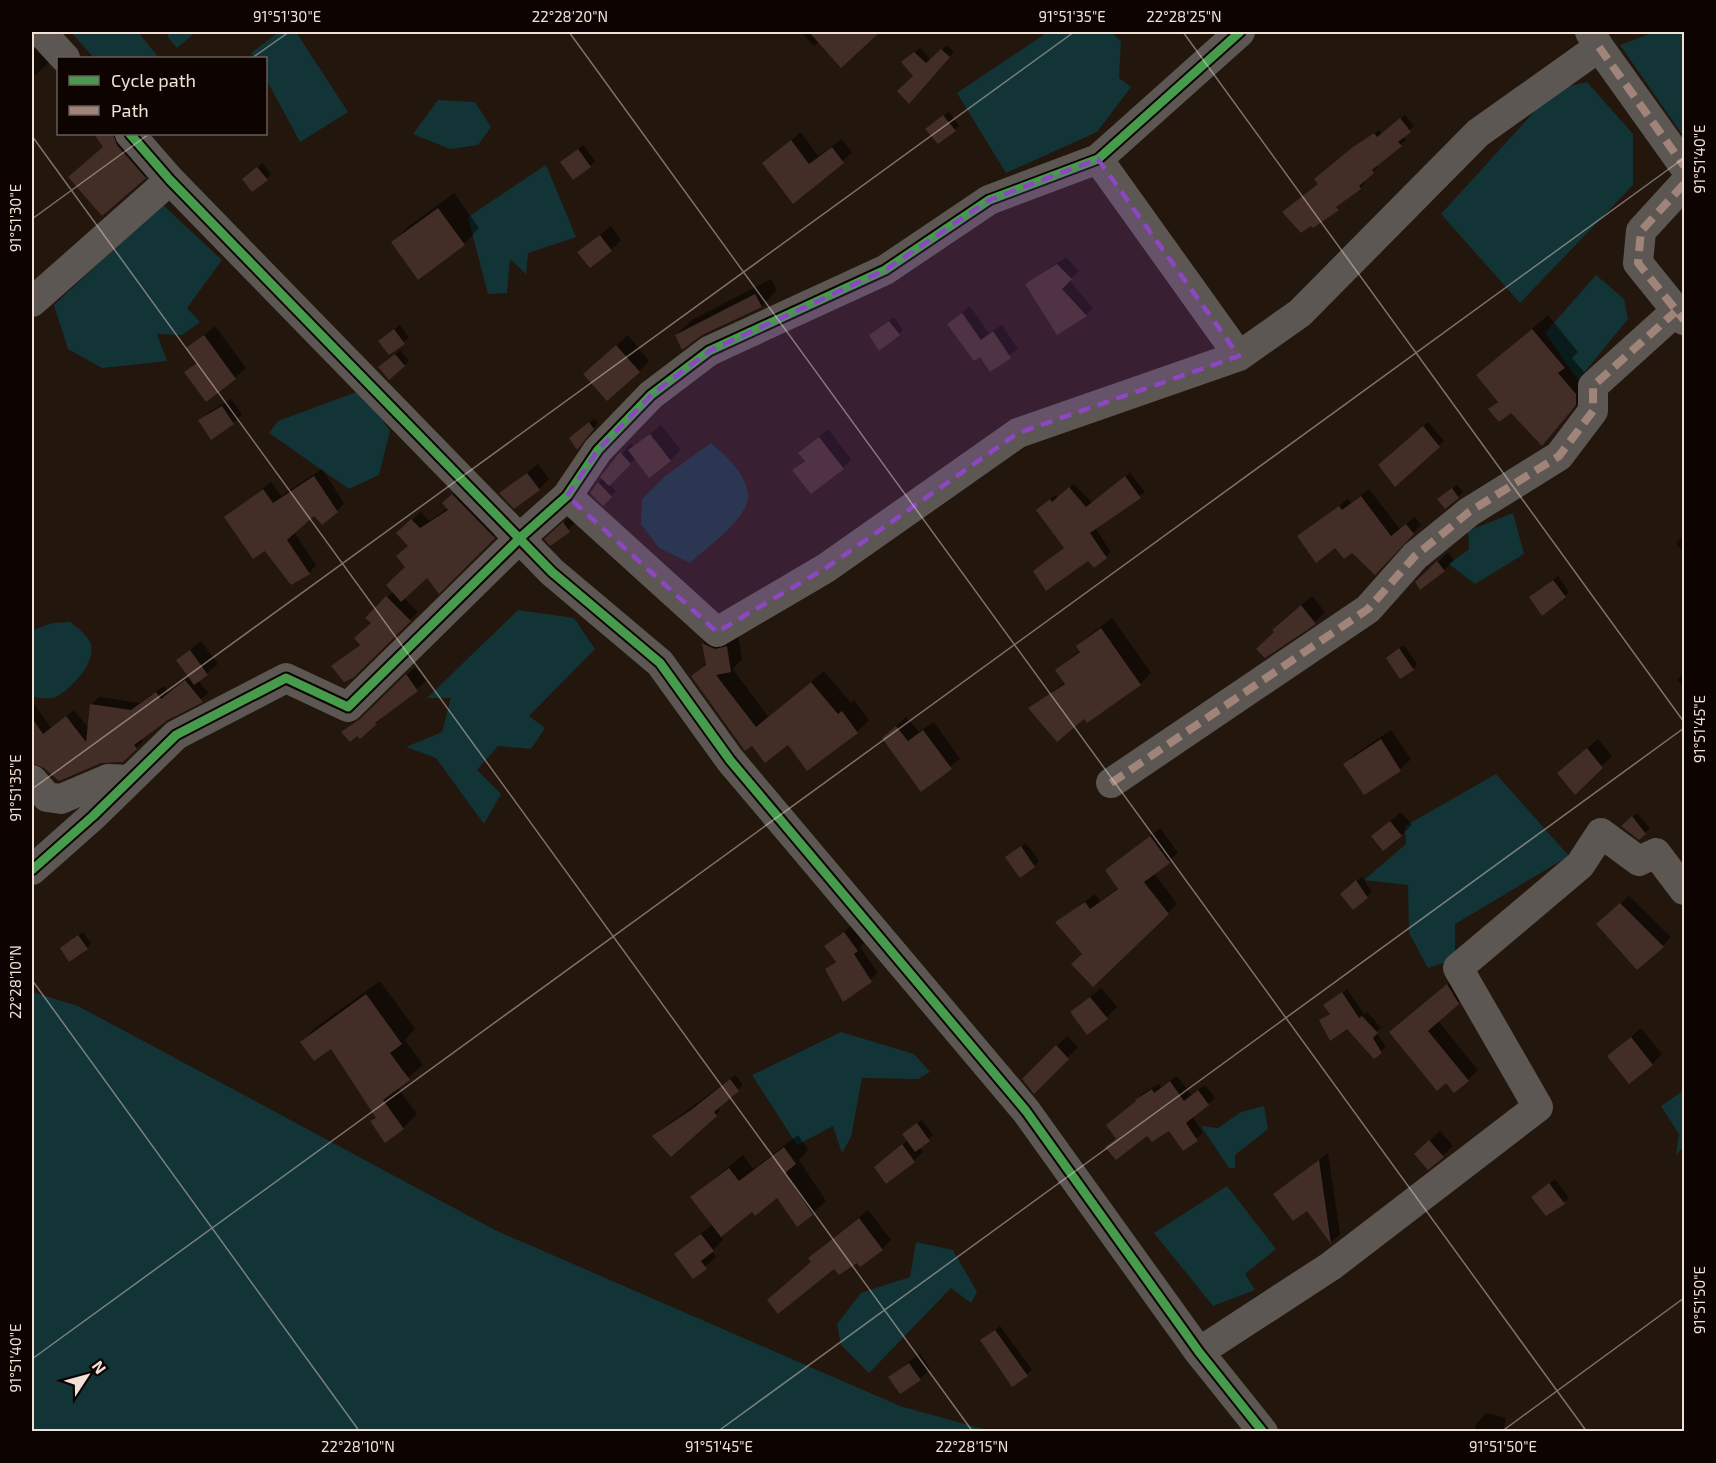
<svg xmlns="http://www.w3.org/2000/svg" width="1716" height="1463" font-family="'Exo 2',sans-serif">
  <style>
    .water { fill: #133436 }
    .shadow { fill: #0007 }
    .building { fill: #422e26 }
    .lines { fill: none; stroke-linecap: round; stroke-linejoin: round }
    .minor { stroke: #5d5754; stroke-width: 30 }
    .quiet { stroke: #a18479; stroke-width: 8; stroke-dasharray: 15 8; stroke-linecap: butt }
    .cycleway-casing { stroke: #0d0401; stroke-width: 13 }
    .cycleway { stroke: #469c4c; stroke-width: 9 }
    .marked { fill: #8d47c3; fill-opacity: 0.2; stroke: #8d47c3; stroke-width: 4.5; stroke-dasharray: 12 8; stroke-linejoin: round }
    .ticks { fill: none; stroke: #f2e1d7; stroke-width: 1.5; stroke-opacity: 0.45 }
    .neatline { fill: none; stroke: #f2e1d7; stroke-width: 2 }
    .ticks-label { font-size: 15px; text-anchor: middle; fill: #f2e1d7 }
  </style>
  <rect width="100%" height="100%" fill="#23160d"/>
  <!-- water -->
  <path class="water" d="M71,32H138L159,58H94Z
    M170,32H196L177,48L167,36Z
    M279,32H296L348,112L300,142L266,79V58H254L251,53Z
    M1048,32H1110L1121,41L1119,78L1131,87L1097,132L1006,173L957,93Z
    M1655,32H1684V137L1620,45Z
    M1587,82L1633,134V185L1520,303L1441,214L1554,90Z
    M438,100L475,102L491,127L478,145L450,149L413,134Z
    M546,165L576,237L528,253L526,274L510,259L507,293L488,294L468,217Z
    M162,204L222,260L187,308L200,322L182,335L157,334L167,361L102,368L68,349L54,305Z
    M1596,275L1624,299L1628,319L1578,380L1545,333Z
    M362,390L390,431L379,475L349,489L269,433L278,421Z
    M711,443C725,456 749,475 748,497C747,519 705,549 690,563L659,548L641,524L642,499L664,477Z
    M1513,513L1524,554L1475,584L1449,564L1469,549L1468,531Z
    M518,610L574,618L595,649L529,716L545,728L531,749L498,746L477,770L501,794L484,824L436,758L406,747L442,732L451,698H427Z
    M70,622C77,627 86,634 90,642C99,661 69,692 53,698C48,699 39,698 34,697L32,630L53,623Z
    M1496,774L1569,856L1455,924V959L1428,968L1409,933L1408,885L1364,880L1406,844L1405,826Z
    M32,992L78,1006L495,1230L900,1406L990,1431H32Z
    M841,1032L914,1054L930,1072L918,1079L862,1078L851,1137L842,1153L833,1126L797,1145L752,1075Z
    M1684,1090V1146L1676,1155L1679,1134L1661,1106Z
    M1264,1106L1268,1129L1235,1155V1168H1229L1201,1126L1218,1128L1241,1112Z
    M1227,1186L1276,1249L1245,1274L1255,1290L1213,1306L1154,1233Z
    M916,1242L953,1250L977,1292L971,1303L951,1288L869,1373L841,1345L837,1324L861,1293L910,1277Z"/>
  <!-- shadow -->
  <path class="shadow" d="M801,32H877L841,66L820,41L814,46Z
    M45,41L58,55L32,78V51Z
    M947,45L954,52L914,97V76L908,58L920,48L931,60Z
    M949,112L959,126L955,130L932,124Z
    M1405,115L1414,126L1402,136L1406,140L1376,165L1378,167L1363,180L1365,183L1360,188L1313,226L1319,184L1360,143L1379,130L1382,133Z
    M801,132L818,156L842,139L852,153L793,202L764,163Z
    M95,134H125L154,168L145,177L104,146Z
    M583,145L595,161L590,166L562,162Z
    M262,163L271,174L267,179L249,175Z
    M454,193L479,228L464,244L393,242L408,227Z
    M611,226L621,240L611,250L579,252Z
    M1066,257L1079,271L1069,280L1093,308L1086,315L1027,284Z
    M771,279L777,290L762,306L676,335L692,320Z
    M970,306L989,333L1002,325L1018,349L990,370L980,355L949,324Z
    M1548,315L1578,352L1572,358L1590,379V389L1542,444L1511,411L1490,409L1499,401L1478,375Z
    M894,317L903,330L899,334L875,331Z
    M400,325L409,338L389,353L385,336Z
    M215,326L246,368L235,378L186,372L198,361L188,348Z
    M628,335L649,361L639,371L595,364Z
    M400,350L409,361L404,365L384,363Z
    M231,399L242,414L233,423L200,420L209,412Z
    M594,419L598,423L582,443L575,434Z
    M1428,422L1444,441L1395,485L1385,461Z
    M661,425L681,450L670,460L636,458L609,484L616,491L603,504L592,493L599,482L631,443L634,447Z
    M828,429L851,459L843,468L794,470L805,459L800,453Z
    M538,464L549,479L539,489L501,493Z
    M322,469L344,503L337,511L314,514L294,532L316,565L309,573L265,549L225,517L271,482L281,496Z
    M1130,473L1145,492L1095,528L1111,552L1094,566L1088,558L1065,547L1042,505L1055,495L1057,498L1074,484L1092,503Z
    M1457,485L1463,492L1458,497L1444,494Z
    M461,487L502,528L439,591L428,576L404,598L418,612L352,677L333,666L361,643L373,623L367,617L394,591L407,567L409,545L398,533L421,512L429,521L448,508L452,494Z
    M1369,489L1400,529L1415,517L1421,525L1375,573L1352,551L1299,536L1348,499L1351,503Z
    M574,513L579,520L551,544L557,529Z
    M1684,535V554L1676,543Z
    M1448,552L1454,560L1444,570L1417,583Z
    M1558,576L1569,592L1565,596L1535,593Z
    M1312,596L1325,612L1315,622L1276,632L1274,630L1284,619Z
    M1112,618L1151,673L1140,684L1087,721L1084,717L1030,709L1065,682L1057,670L1080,650L1078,646L1088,636Z
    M716,632L738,635L742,659L733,669L768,717L824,671L851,703L854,700L869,720L857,732L788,743L765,761L693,677L707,663L704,643Z
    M201,641L218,664L198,681L209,693L141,738L143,741L123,761L32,762V705L34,704L51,728L74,710L89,729L92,704L99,697L140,703L164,686L169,693L190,676L178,660Z
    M1404,645L1417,664L1413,669L1392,653Z
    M415,667L426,681L417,689L376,723L357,734L344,732L371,711Z
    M1684,672V688L1677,680Z
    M906,717L919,732L934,722L960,759L921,790L893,729Z
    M1391,730L1411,759L1400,769L1364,793L1345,764L1355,754Z
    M1598,739L1612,756L1602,766L1559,773Z
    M1401,812L1412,825L1401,835L1373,836Z
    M1637,813L1650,828L1645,833L1627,821Z
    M1160,828L1178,853L1154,873L1177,904L1093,985L1084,954L1057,922L1095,894L1100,901L1119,887L1107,871Z
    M1026,843L1039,861L1034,866L1011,853Z
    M1362,877L1372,892L1353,908L1346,889Z
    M1629,896L1671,937L1663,946L1607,916Z
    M851,926L864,943L860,947L878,973L844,1000L826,969L837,960L826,946Z
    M83,932L91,943L87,948H62Z
    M1458,975L1468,993L1438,1021L1478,1070L1468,1080L1446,1081L1391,1032Z
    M380,981L415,1029L405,1040L423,1065L397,1087L417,1114L403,1128L377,1117L331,1047L302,1042L315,1028Z
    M1101,988L1117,1007L1107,1017L1072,1012Z
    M1347,989L1364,1014L1367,1012L1381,1028L1376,1032L1386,1047L1374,1057L1347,1027L1321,1020L1330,1013L1325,1005Z
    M1641,1028L1662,1054L1652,1064L1609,1056Z
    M1067,1036L1078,1047L1034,1092L1024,1080Z
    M735,1075L743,1085L718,1107L720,1110L716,1115L659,1131Z
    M1177,1076L1191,1095L1205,1085L1215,1098L1192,1116L1203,1133L1183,1149L1169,1128L1117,1138L1137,1100L1143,1093L1159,1084L1161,1087Z
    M922,1120L933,1135L919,1147L923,1152L914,1161L887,1182L876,1167L908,1140V1130Z
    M1440,1131L1453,1146L1428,1168L1426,1144Z
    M798,1135L808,1150L799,1160L826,1201L812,1214L778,1196L752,1210L720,1236L723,1240L712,1251L716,1257L694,1277L676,1254L713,1224L692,1197L743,1155L753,1169Z
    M1328,1153L1340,1234L1331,1242L1307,1209L1275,1194Z
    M1555,1179L1569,1198L1546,1214L1538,1193Z
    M868,1210L891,1240L882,1249L857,1261L834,1267L813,1261L810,1258L819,1249Z
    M1000,1326L1032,1370L1013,1385L987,1336Z
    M920,1353L930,1369L920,1379L890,1377Z
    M1486,1413L1506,1418L1503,1432H1474L1476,1424Z"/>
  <!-- building -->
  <path class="building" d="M809,32H880L841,68Z
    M941,49L950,57L909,104L897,91L913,76L901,62L914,52L926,63Z
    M943,115L956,131L938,144L925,129Z
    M1400,118L1411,132L1398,142L1402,146L1372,170L1374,173L1359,186L1361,189L1336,207L1339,210L1313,228L1311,226L1301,233L1282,212L1318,184L1314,179L1353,147L1374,133L1377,137Z
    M94,134H113L117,145L146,178L102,216L68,177L103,147Z
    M791,140L809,164L832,147L844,163L793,204L762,163Z
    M578,149L591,167L573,180L560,162Z
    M257,167L268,180L252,192L242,179Z
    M438,208L465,245L418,280L391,242Z
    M600,235L612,251L590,268L577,252Z
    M1057,264L1072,279L1062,289L1087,316L1057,335L1025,284Z
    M755,294L762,307L702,335L682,350L675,335Z
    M962,313L981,340L993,331L1011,358L990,372L980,357L974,361L947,324Z
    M889,321L900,335L879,351L869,335Z
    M394,329L405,344L389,355L378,341Z
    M1532,329L1565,368L1558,373L1576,394V405L1542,446L1511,413L1499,422L1488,409L1498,402L1476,375Z
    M204,335L236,379L206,402L184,372L197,363L186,348Z
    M616,345L640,372L607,401L583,374Z
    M395,354L405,366L389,380L378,367Z
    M222,406L234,424L211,440L198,420Z
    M589,422L594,429L577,450L569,438Z
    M1423,426L1440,447L1395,487L1378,465Z
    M650,434L671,461L649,478L628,450Z
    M819,437L844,469L811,494L792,470L805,461L798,453Z
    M620,452L631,464L609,486L600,477Z
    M527,473L540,490L514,509L499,493Z
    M314,476L338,512L322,525L314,516L287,540L310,574L291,585L265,551L253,559L224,517L263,489L273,503Z
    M1125,476L1141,498L1090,533L1107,558L1094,568L1088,561L1046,591L1033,571L1064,548L1036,510L1050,499L1052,502L1069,487L1086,507Z
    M598,482L612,497L603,506L590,493Z
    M1452,488L1459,498L1445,509L1437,499Z
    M452,494L495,538L439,594L427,578L401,602L386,585L405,567L396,556L408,546L396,533L411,519L420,528L448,510L442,503Z
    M1361,496L1391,536L1406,524L1414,534L1375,575L1352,553L1344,559L1335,548L1316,563L1297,536L1339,506L1342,510Z
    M563,522L570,532L550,546L544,539Z
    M1437,561L1445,571L1420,590L1415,582Z
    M1553,580L1566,597L1542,616L1529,597Z
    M386,596L411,621L353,678L344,682L331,666L360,645L354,638L371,623L365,618Z
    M1301,605L1316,624L1265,658L1256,649L1274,632L1272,630Z
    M1101,628L1141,685L1087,723L1084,719L1057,742L1028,708L1065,684L1055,670L1080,652L1076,646Z
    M702,643L715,649L727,646L731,672L716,675L756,727L811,682L838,714L842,711L858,733L807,771L788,745L765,763L752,746L745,751L691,676L706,665Z
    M1399,648L1414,670L1400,679L1386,658Z
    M190,650L208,675L194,685L176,660Z
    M406,674L418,691L375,723L377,724L360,739L357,736L350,742L341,732L360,719Z
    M185,680L203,702L168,720L134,745L137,749L123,762L101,763L59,781L44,768L32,763V718L43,734L66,716L86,742L90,704L131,710L156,692L161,699Z
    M896,726L908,741L923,730L952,769L921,792L882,738Z
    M1381,739L1401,771L1364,795L1343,764Z
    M1587,748L1603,768L1575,795L1557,773Z
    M1632,816L1646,834L1639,840L1621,826Z
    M1390,821L1402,836L1383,851L1371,836Z
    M1150,836L1170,863L1144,882L1169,914L1093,987L1071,964L1082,954L1055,922L1085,902L1090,909L1118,889L1105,870Z
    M1021,846L1035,867L1020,878L1005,857Z
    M1356,880L1368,898L1353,910L1340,894Z
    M1620,903L1664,947L1637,970L1596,924Z
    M844,932L858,951L854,954L872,982L843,1002L825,969L836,962L824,946Z
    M78,935L88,949L69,962L60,948Z
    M1447,984L1459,1004L1428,1031L1469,1081L1454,1093L1446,1083L1437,1091L1389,1032Z
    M1342,992L1359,1018L1362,1016L1378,1033L1373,1038L1382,1053L1374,1059L1347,1029L1330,1041L1319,1020L1330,1014L1323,1005Z
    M366,994L402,1044L390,1053L410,1080L383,1100L404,1129L385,1143L370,1121L376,1118L331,1049L314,1061L300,1042Z
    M1090,997L1108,1019L1087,1035L1070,1012Z
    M1631,1037L1653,1065L1629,1084L1607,1056Z
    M1056,1045L1069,1059L1034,1094L1022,1079Z
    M730,1079L739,1091L714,1112L717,1116L671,1157L652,1136L691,1110Z
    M1170,1081L1184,1101L1198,1090L1209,1105L1186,1123L1198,1141L1183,1151L1169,1131L1152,1142L1147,1136L1116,1160L1105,1147L1116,1139L1106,1125L1136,1101L1135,1100L1152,1089L1154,1093Z
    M917,1123L930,1141L915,1152L902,1134Z
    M1429,1140L1444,1157L1428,1170L1414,1154Z
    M902,1144L915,1162L886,1184L874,1167Z
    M784,1147L796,1164L785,1173L813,1215L797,1227L777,1198L755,1216L752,1212L721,1237L690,1197L729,1168L739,1181Z
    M1319,1160L1331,1244L1307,1211L1293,1221L1273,1194Z
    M1549,1183L1565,1204L1546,1216L1531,1197Z
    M859,1218L883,1250L860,1267L857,1263L839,1275L834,1269L778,1314L767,1300L811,1262L808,1258Z
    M701,1234L714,1251L701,1261L707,1269L693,1279L674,1254Z
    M995,1330L1028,1376L1012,1387L980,1340Z
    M909,1363L921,1380L900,1394L888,1377Z"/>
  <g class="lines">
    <!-- minor -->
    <path class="minor" d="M41,32L65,58
      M1599,47L1684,166
      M130,134L170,180L552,572L660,663L730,760L1026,1111L1199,1352L1263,1432
      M1098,159L1239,356L1300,313L1478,133L1599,47L1590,32
      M1684,184L1641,231L1638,263L1684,320
      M32,302L170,180
      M567,496L717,632L826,568L1018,433L1239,356
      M32,780L47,797L61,799L108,779L130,780
      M1111,783L1368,609L1415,556L1469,512L1559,456L1593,411V386L1675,312
      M32,870L93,816L176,735L286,678L348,707L521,537L567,496L598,450L651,395L709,351L885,270L989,200L1098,159L1240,32
      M1199,1352L1331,1266L1538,1107L1458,968L1580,865L1601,833L1639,861L1656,853L1684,890"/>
    <!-- quiet -->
    <path class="quiet" d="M1599,47L1684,166
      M1684,184L1641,231L1638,263L1684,320
      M1111,783L1368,609L1415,556L1469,512L1559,456L1593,411V386L1675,312"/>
    <!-- cycleway casing -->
    <g class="cycleway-casing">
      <path id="cycleway" d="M130,134L170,180L552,572L660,663L730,760L1026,1111L1199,1352L1263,1432
        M32,870L93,816L176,735L286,678L348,707L521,537L567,496L598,450L651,395L709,351L885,270L989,200L1098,159L1240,32"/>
    </g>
    <!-- cycleway -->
    <use href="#cycleway" class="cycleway"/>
  </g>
  <!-- marked area -->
  <path class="marked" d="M1098,159L1239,356L1018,433L826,568L717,632L567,496L598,450L651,395L709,351L885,270L989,200Z"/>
  <!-- ticks -->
  <path class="ticks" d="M569,32L1587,1432M1183,32L1684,722M252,58L289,32M32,136L973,1432M32,219L149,134M32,789L1074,32M32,980L360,1432M32,1359L1684,158M717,1432L1684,728M1501,1432L1684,1298"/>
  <!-- border -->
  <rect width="1716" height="1463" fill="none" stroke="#0d0401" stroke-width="66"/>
  <!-- legend -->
  <rect x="57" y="57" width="210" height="78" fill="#0d0401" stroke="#695c57" stroke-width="1.5"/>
  <rect x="69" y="76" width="30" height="9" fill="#469c4c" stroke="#695c57" stroke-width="1.5"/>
  <text x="111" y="87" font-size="18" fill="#f2e1d7">Cycle path</text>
  <rect x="69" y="106" width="30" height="9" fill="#a18479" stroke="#695c57" stroke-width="1.5"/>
  <text x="111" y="117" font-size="18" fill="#f2e1d7">Path</text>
  <!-- north arrow -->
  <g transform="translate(87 1376) rotate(54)" stroke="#0d0401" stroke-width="4.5" paint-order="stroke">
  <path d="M0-4.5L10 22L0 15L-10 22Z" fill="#f2e1d7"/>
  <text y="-9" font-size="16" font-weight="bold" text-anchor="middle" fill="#f2e1d7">N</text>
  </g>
  <rect x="33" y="33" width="1650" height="1397" class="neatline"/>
  <g class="ticks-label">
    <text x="287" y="22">91°51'30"E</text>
    <text x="570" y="22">22°28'20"N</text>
    <text x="1072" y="22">91°51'35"E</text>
    <text x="1184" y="22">22°28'25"N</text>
    <text transform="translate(1700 159) rotate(-90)" y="5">91°51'40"E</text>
    <text transform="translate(16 218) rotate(-90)" y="5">91°51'30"E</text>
    <text transform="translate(1700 729) rotate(-90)" y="5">91°51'45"E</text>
    <text transform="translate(16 788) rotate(-90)" y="5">91°51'35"E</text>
    <text transform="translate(16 982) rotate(-90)" y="5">22°28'10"N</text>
    <text transform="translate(1700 1300) rotate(-90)" y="5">91°51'50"E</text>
    <text transform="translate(16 1358) rotate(-90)" y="5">91°51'40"E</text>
    <text x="358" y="1452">22°28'10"N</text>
    <text x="719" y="1452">91°51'45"E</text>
    <text x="972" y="1452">22°28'15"N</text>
    <text x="1503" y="1452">91°51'50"E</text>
  </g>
</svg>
